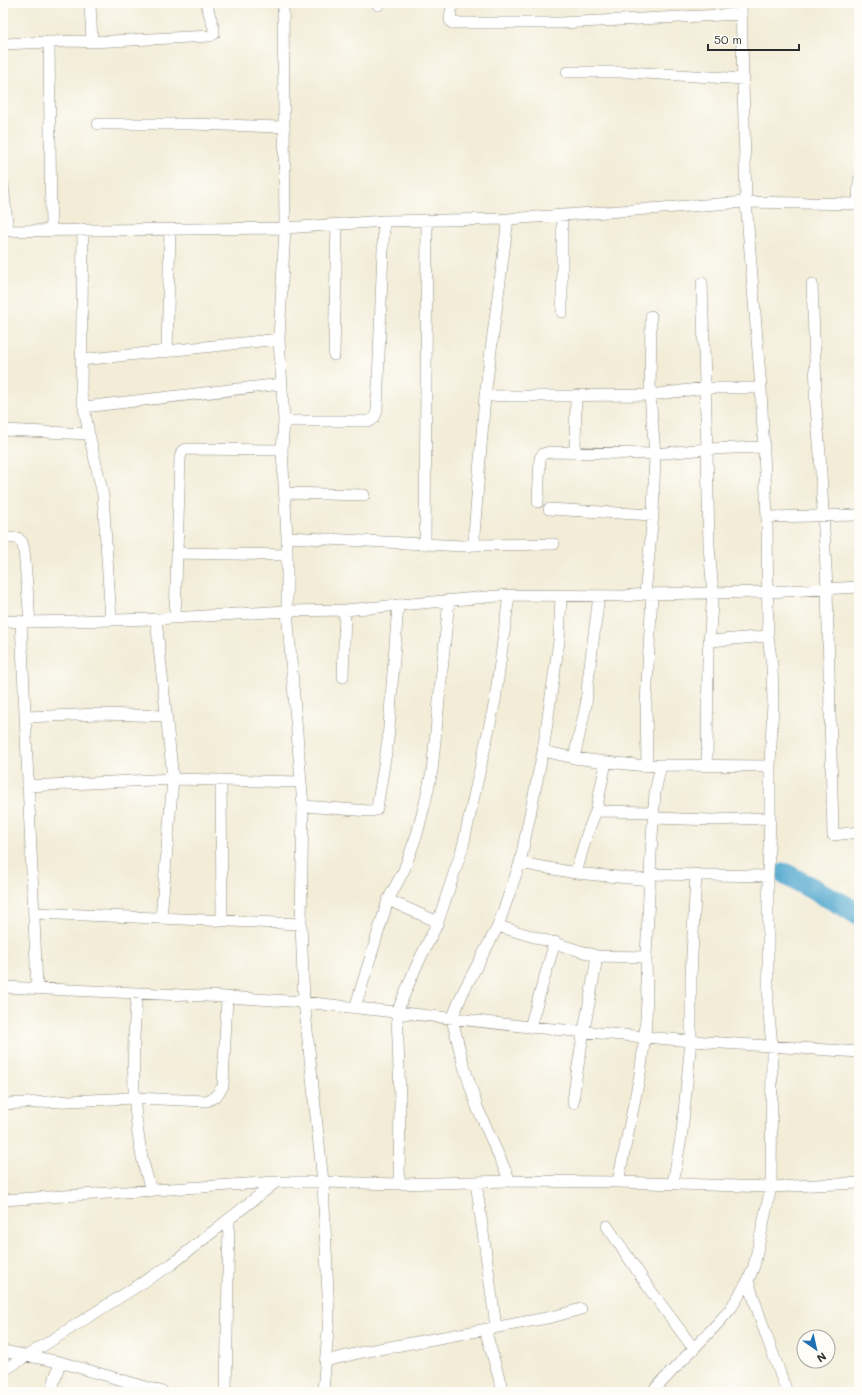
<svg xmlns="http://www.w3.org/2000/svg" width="862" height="1395" font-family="Mali,sans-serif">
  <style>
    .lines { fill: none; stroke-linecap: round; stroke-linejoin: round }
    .river { stroke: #53a8cf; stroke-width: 22 }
    .minor-casing { stroke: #8f8c82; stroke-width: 12 }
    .minor { stroke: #fff; stroke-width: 11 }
  </style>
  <rect width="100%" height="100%" fill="#fdfcf7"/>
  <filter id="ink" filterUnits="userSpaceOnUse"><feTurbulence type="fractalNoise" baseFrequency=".025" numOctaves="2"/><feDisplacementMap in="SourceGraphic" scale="8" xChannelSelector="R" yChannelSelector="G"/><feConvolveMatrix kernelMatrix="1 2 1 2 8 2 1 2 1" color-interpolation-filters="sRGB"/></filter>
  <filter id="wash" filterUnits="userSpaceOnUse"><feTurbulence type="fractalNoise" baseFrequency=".012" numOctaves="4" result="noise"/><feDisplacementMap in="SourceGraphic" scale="16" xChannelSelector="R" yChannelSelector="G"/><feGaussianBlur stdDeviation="0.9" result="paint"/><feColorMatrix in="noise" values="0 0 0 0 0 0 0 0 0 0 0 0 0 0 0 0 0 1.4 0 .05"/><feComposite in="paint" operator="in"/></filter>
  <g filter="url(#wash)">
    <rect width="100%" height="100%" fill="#f3edd8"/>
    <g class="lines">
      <!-- river -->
      <path class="river" d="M785,874L845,906L859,915"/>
    </g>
  </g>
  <g filter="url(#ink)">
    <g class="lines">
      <!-- minor casing -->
      <g class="minor-casing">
        <path id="minor" d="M90,3L92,42
          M283,3L285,228L279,339L284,421L282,450L287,537V611L303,806L301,924L304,1002L323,1182L329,1317L323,1392
          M452,3L450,20L452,23H560L741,14
          M378,5V3
          M49,42L51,230
          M3,44L75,41L92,42L210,36L214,34V29L206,3
          M567,72H628L744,79
          M98,124H191L283,127
          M3,185L8,231
          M858,204L859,180
          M562,216V312
          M83,229L81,392L89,434L103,495L111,620
          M3,231L285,228L384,221L508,219L746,202L859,204
          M702,283L707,449L709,546L713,593L708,655L707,765
          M812,284L816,387L815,395L820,454L827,588L833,835L859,832
          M167,352L170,229
          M334,355L337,224
          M81,360L279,339
          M485,396L650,395L705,388H761
          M84,407L281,384
          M284,421H370L374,418L377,411L384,221
          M3,430L89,434
          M575,452L576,395
          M285,493L364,495
          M538,502L540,458L543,454L549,452L655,454L707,449L764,447
          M549,509L653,515
          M767,517L859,515
          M287,537L463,546L475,545L474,535L485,396L508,219
          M3,538H18L22,542L24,550L30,622
          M425,544L427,220
          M475,545L554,544
          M177,553L286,555
          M645,594L653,515L655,454L650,395L651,316
          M175,617L180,458L182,451L187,449L282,450
          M156,619L173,779L161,918
          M3,621L30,622L156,619L287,611L345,610L509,595L624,596L645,594L768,592L859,587
          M21,622L37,987
          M710,641L768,636
          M343,677L345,610
          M25,717L101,714L166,716
          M543,751L574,758L606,762L647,766L661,765L770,766
          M574,758L586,705L588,681L599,596
          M647,766L646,702L652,594
          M221,780L222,921
          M28,786L173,779L301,782
          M303,806L369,811L376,810L377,808L388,740L398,605
          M596,811L654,812
          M654,818L713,820L770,818
          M520,863L576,873L650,880
          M576,873L587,834L596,811L606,762
          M650,874L768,876
          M388,900L438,922
          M34,913L301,924
          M498,926L597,956L646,957
          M3,987L227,997L304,1002L530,1027L691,1041L859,1052
          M137,993C132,1046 131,1100 141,1152C143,1165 148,1178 151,1191
          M355,1008L388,900L404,870L417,834L425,803L432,771L449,600
          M530,1027L555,942
          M573,1103C578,1053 590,1005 597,956
          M3,1104L134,1098L207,1101L216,1096L223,1086L227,997
          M510,1181L477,1107L463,1063L452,1019L463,992L498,926L520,863L543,751L559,641L561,596
          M476,1182L496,1327
          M618,1182L640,1074L645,1036L647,1000L646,957L651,853L655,792L661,765
          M673,1183L682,1132L691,1041V976L696,874
          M399,1184L400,1099L397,1012L415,969L438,922L463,846L495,701L509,595
          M3,1200L276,1182H323L399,1184L510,1181L618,1182L771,1187L859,1183
          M607,1226L651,1291L694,1349
          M748,1281L766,1335L787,1392
          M485,1329L503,1392
          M3,1351L60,1362L163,1392
          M325,1361L363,1352L552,1317L581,1309
          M3,1371L172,1264L276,1182
          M51,1392L60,1362
          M226,1392L229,1220
          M652,1392L718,1323L731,1308L748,1281L754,1266L771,1187L772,1046L768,1004V876L770,818V766L773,702L772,666L768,636L767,517L761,388L746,202L741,3"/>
      </g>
      <!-- minor -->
      <use href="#minor" class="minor"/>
    </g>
  </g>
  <!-- margin -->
  <rect width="862" height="1395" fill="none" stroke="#fdfcf7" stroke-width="16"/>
  <!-- north arrow -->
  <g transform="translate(816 1349) rotate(146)"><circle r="19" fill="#fdfcf7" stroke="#a9a8a5"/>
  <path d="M0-3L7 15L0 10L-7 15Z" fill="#1f6fb2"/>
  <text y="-6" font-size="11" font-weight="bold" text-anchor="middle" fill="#2b2b2b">N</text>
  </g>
  <!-- scale -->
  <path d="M708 44v6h91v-6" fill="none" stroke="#2b2b2b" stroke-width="2"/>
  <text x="714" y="44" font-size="12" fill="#2b2b2b" stroke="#fdfcf7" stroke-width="3" paint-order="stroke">50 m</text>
</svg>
